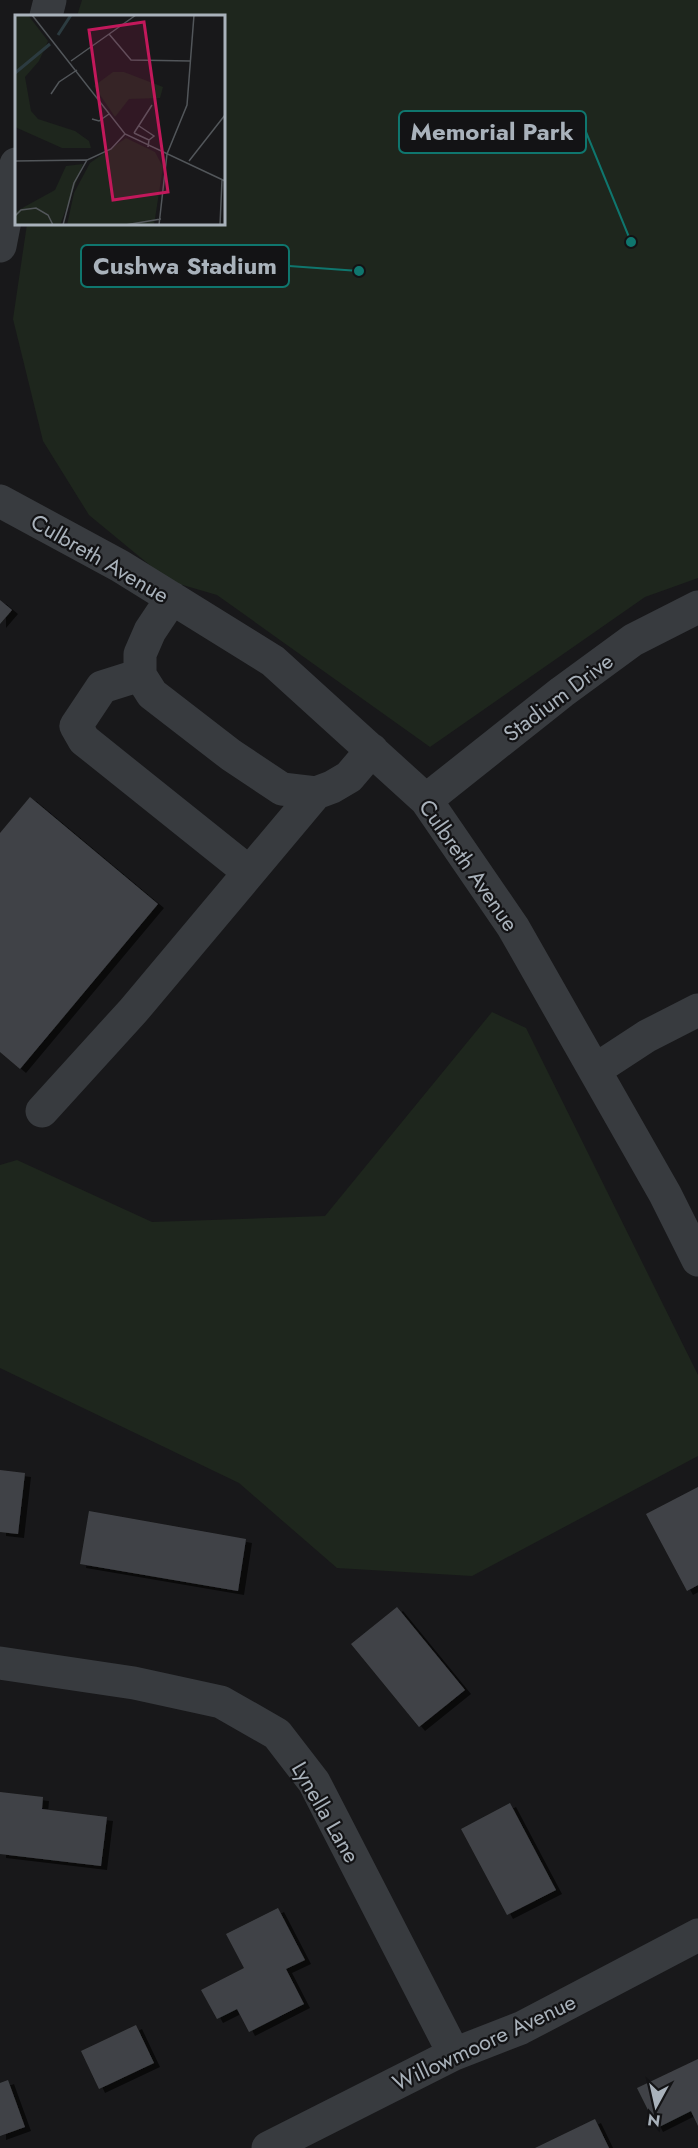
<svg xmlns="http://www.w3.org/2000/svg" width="698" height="2148" font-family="Jost,sans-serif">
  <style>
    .green { fill: #1e261d }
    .building { fill: #414347; filter: url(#shadow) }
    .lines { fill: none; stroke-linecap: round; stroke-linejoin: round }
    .minor { stroke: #383b3f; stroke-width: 33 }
    .labels { text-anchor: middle; stroke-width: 4.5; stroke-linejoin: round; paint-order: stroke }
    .street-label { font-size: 22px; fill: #a9b2bb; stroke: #131315 }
    .inset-river { fill: none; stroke: #2c3b40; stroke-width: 3 }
    .inset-road { fill: none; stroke: #52565a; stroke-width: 1.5 }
    .view { fill: #c2185b; fill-opacity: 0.15; stroke: #c2185b; stroke-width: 3 }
    .inset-edge { fill: none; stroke: #a9b2bb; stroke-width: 3 }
    .leader { fill: none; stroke: #0f766e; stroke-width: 2 }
    .callout-dot { fill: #0f766e; stroke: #131315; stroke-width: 2 }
    .callout { fill: #131315; stroke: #0f766e; stroke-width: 2 }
    .callout-label { font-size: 24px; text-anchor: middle; font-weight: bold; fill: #a9b2bb }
  </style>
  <defs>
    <filter id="shadow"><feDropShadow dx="6" dy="4" stdDeviation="0" flood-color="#0009"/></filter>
  </defs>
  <rect width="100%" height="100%" fill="#18181a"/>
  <!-- green -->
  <path class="green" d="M82,0H698V578L645,597L430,747L217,595L169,581L89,515L43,441L13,319L27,224H224V16H77Z
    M492,1012L526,1028L698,1375V1456L472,1576L337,1568L239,1483L0,1368V1165L17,1160L152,1222L325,1216Z"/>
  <!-- building -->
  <path class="building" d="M0,600L12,610L0,624Z
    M30,797L158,904L20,1069L0,1052V833Z
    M0,1470L25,1473L18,1534L0,1532Z
    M698,1487V1585L687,1591L646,1514Z
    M89,1511L246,1539L238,1591L80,1564Z
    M397,1607L465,1690L419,1727L351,1644Z
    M0,1792L43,1797L42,1809L107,1817L101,1866L0,1854Z
    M510,1803L556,1890L507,1915L461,1829Z
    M278,1908L305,1960L286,1969L304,2004L249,2032L237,2009L217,2019L201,1990L244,1968L226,1934Z
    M136,2025L154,2063L99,2089L81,2051Z
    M698,2059V2126L691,2111L657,2128L637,2088Z
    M8,2080L25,2127L0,2136V2083Z
    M595,2119L609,2148H535Z"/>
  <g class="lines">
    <!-- minor -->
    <path class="minor" d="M46,16L50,0
      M0,246L16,164
      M0,501L120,566L273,661L426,800L513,927L665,1194L698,1260
      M172,598L150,631L140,654V675L152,694L231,755L282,789L316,793L332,787L349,777L372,750
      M140,675L102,687L76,726L84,740L249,872
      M426,800L562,692L633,640L698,607
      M595,1070L647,1036L698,1010
      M42,1111L133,1011L316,793
      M0,1663L134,1683L221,1702L277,1734L314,1782L454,2054
      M268,2148L454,2054L521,2028L698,1935"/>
  </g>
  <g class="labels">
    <!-- street labels -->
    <g class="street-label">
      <text transform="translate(100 558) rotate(30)" y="8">Culbreth Avenue</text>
      <text transform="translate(558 697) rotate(-37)" y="8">Stadium Drive</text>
      <text transform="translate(469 865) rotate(55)" y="8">Culbreth Avenue</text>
      <text transform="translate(326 1812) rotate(60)" y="8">Lynella Lane</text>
      <text transform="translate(484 2042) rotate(-25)" y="8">Willowmoore Avenue</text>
    </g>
  </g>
  <!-- overview -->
  <g transform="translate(15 15)">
    <rect width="210" height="210" fill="#18181a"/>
    <path d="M0,0H13L33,26L24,46L10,62L16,96L23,104L60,116L74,126L76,133H47L0,112ZM98,57H109L148,72L145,83L114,84L100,102L79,71ZM111,123L140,137L148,152L139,210H52L59,178L75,148ZM68,149L45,210H0V197L40,175L51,151Z" fill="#1e261d"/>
    <path class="inset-river" d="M43,20L56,0M0,58L35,29"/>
    <path class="inset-road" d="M17,0L110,119L210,166M94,19L116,45L176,46M56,46L121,0M36,79L44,67L62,55M77,104L84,106L94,99M124,111L139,121L134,125M119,118L137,90M119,118L134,125L133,132M0,146L72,145M174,146L210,100M0,201L6,195L21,193L33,200L38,210M48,210L59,168L72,145L96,134L110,119M55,210H79M110,210L146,204M144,210L152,139L172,90L179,0M205,210L207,165"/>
    <path class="view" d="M129,7L153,177L98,185L74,15Z"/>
    <rect width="210" height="210" class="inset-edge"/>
  </g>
  <!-- callouts -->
  <path class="leader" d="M631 242L586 132M359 271L289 266"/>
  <g class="callout-dot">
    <circle cx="631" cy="242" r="6"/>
    <circle cx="359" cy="271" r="6"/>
  </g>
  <g class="callout">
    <rect x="399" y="111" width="187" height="42" rx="6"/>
    <rect x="81" y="245" width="208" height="42" rx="6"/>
  </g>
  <g class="callout-label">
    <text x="492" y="140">Memorial Park</text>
    <text x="185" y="274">Cushwa Stadium</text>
  </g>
  <!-- north arrow -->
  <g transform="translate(656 2106) rotate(188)" stroke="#131315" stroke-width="4.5" paint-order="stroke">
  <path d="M0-4.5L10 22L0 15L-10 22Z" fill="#a9b2bb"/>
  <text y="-9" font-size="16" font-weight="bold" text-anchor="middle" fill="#a9b2bb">N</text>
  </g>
</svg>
